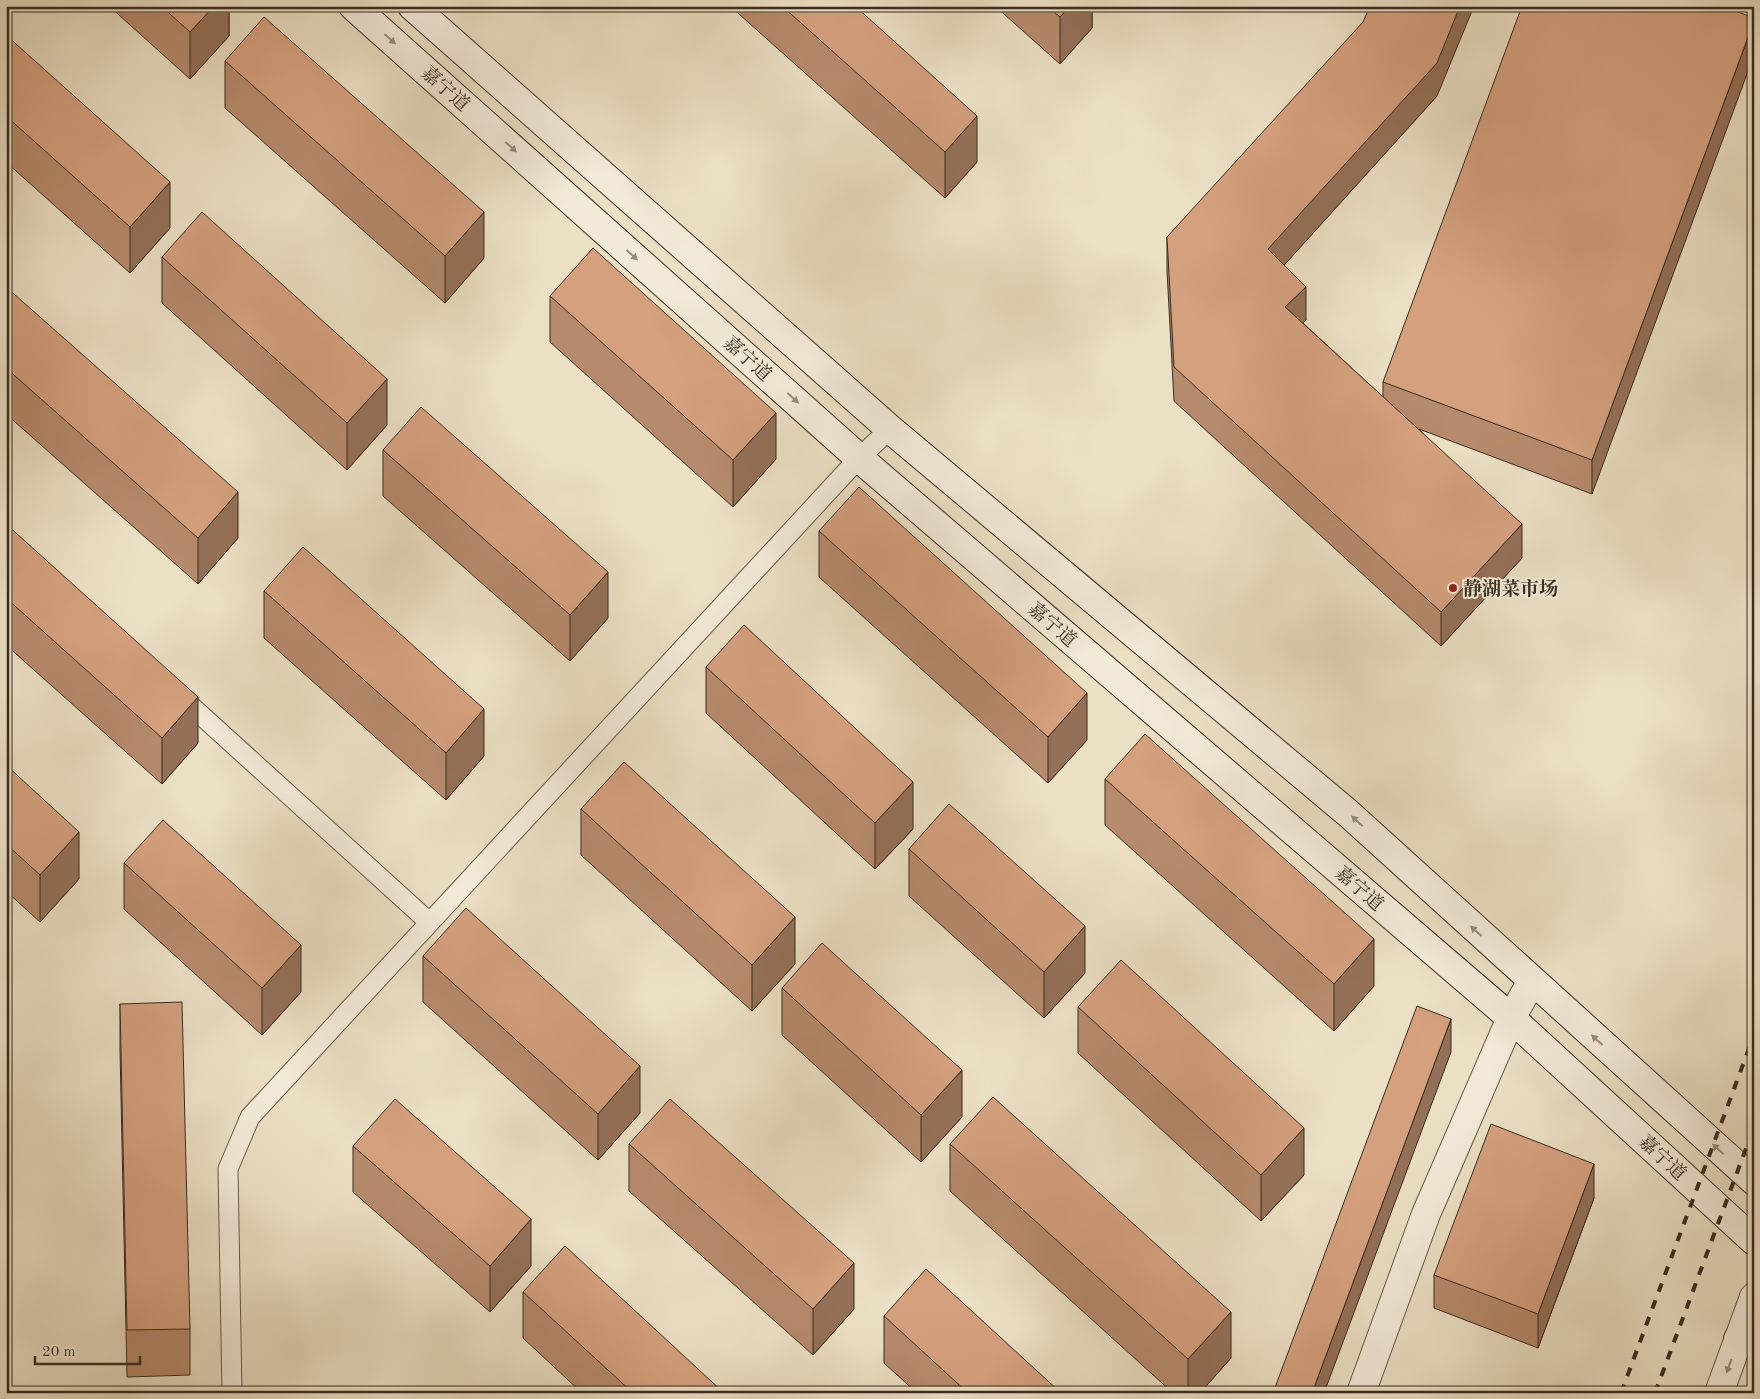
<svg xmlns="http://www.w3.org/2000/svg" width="1760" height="1399" font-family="'Old Standard TT','Noto Serif SC',serif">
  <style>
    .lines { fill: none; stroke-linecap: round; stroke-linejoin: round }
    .service-casing { stroke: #665949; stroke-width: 21 }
    .minor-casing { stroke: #665949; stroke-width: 30 }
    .tertiary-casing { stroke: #665949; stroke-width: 30 }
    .secondary-casing { stroke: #392c20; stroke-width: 30 }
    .service { stroke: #f2ead9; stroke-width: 19 }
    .minor { stroke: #f2ead9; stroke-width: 28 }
    .tertiary { stroke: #f2ead9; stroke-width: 28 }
    .secondary { stroke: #f2ead9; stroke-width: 28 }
    .rail { stroke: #392c20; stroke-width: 4; stroke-dasharray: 9 9; stroke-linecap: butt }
    .wall { fill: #b68a6c; stroke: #392c20 }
    .shaded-wall { fill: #947058; stroke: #392c20 }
    .building { fill: #d4a07e; stroke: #392c20 }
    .oneway { fill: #968b7c }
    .poi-dot { fill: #8f2418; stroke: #f2ead9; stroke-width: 2 }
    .labels { text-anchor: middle; stroke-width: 4; stroke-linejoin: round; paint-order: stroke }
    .street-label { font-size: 19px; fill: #392c20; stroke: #f2ead9 }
    .poi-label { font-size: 19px; font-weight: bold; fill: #392c20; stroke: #f2ead9; text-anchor: start }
  </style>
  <rect width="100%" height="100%" fill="#ebdfc4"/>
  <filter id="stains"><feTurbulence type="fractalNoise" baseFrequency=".004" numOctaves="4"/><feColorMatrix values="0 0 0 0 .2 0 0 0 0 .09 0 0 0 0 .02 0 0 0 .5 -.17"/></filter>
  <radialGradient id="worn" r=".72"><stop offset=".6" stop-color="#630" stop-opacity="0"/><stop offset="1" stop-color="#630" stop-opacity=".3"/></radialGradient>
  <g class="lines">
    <!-- service casing -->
    <g class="service-casing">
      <path id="service" d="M180,696L429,922
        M232,1393L228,1169L250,1117L859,458L890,429"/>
    </g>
    <!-- minor casing -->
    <g class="minor-casing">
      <path id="minor" d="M1361,1393L1426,1214L1511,1018L1532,981"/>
    </g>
    <!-- tertiary casing -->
    <g class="tertiary-casing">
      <path id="tertiary" d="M1719,1393L1754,1297"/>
    </g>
    <!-- secondary casing -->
    <g class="secondary-casing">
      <path id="secondary" d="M353,6L859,458L1511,1018L1754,1241
        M412,6L890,429L1349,814L1754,1181
        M1738,1339L1754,1315"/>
    </g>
    <!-- service -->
    <use href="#service" class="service"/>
    <!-- minor -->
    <use href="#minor" class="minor"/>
    <!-- tertiary -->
    <use href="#tertiary" class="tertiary"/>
    <!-- secondary -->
    <use href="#secondary" class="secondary"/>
    <!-- rail -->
    <path class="rail" d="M1621,1393L1754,1035
      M1655,1393L1754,1127"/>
  </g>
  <!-- wall -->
  <path class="wall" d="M109,6H229V36L190,79Z
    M730,6H855L977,162L945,198Z
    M995,6H1092V28L1060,64Z
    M1722,6L1592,494L1419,429L1522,558L1441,646L1174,401L1167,271V237L1437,96L1284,265L1306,320L1303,323L1383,397V382Z
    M6,35L170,228L130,273L6,162Z
    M225,61L484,258L445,303L225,108Z
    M162,257L387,425L347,470L162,303Z
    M6,287L238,538L198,584L6,414Z
    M550,296L776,459L733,507L550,342Z
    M383,450L608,618L570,661L383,496Z
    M6,524L198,743L162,784L6,645Z
    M819,531L1087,740L1048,783L819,577Z
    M264,591L484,756L446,800L264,638Z
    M706,667L913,829L875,869L706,713Z
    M6,765L79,879L40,922L6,891Z
    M1105,779L1374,986L1334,1031L1105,825Z
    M581,809L795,964L752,1011L581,855Z
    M909,849L1085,973L1044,1018L909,896Z
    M124,863L301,992L262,1035L124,909Z
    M423,956L640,1113L598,1160L423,1002Z
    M782,988L962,1117L921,1162L782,1035Z
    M120,1004L190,1329V1375L127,1377L120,1050Z
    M1078,1007L1304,1175L1261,1221L1078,1053Z
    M629,1144L854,1309L813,1355L629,1191Z
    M950,1144L1231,1358L1200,1393H1173L950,1191Z
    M353,1146L531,1266L490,1312L353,1192Z
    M1594,1198L1538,1348L1434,1308V1275Z
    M523,1292L724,1393H582L523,1338Z
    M884,1316L1061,1393H917L884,1363Z"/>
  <!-- shaded-wall -->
  <path class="shaded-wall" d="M214,6H229V36L190,79V32Z
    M1070,6H1092V28L1060,64V17Z
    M1460,6H1474L1437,96L1268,283V249Z
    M1754,21V55L1592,494V460Z
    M977,116V162L945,198V152Z
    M170,182V228L130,273V227Z
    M484,212V258L445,303V256Z
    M1306,287V320L1285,341V307Z
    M387,379V425L347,470V423Z
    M776,413V459L733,507V460Z
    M238,492V538L198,584V538Z
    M1522,524V558L1441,646V612Z
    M608,572V618L570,661V615Z
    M1087,693V740L1048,783V737Z
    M198,697V743L162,784V738Z
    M484,709V756L446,800V753Z
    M913,782V829L875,869V823Z
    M79,832V879L40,922V875Z
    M795,917V964L752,1011V965Z
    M1085,926V973L1044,1018V972Z
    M1374,939V986L1334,1031V984Z
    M301,945V992L262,1035V988Z
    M1451,1019V1052L1324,1393H1312Z
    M640,1066V1113L598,1160V1114Z
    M962,1070V1117L921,1162V1115Z
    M1304,1128V1175L1261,1221V1175Z
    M1594,1164V1198L1538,1348V1314Z
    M531,1219V1266L490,1312V1266Z
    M854,1263V1309L813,1355V1309Z
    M1231,1312V1358L1200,1393H1188V1359Z"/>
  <!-- building -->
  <path class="building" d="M161,6H214L190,32Z
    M782,6H855L977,116L945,152Z
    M1047,6H1070L1060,17Z
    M1370,6H1460L1437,63L1268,249L1306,287L1285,307L1522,524L1441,612L1174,367L1167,237L1363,22Z
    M1522,6H1722L1754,18V21L1592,460L1383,382Z
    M264,17L484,212L445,256L225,61Z
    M6,35L170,182L130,227L6,116Z
    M202,212L387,379L347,423L162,257Z
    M593,248L776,413L733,460L550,296Z
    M6,287L238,492L198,538L6,368Z
    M421,407L608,572L570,615L383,450Z
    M859,487L1087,693L1048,737L819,531Z
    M6,524L198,697L162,738L6,598Z
    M303,547L484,709L446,753L264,591Z
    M744,625L913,782L875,823L706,667Z
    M1145,734L1374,939L1334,984L1105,779Z
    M624,762L795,917L752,965L581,809Z
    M6,765L79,832L40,875L6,844Z
    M949,804L1085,926L1044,972L909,849Z
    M163,820L301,945L262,988L124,863Z
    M466,908L640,1066L598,1114L423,956Z
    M822,943L962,1070L921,1115L782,988Z
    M1121,960L1304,1128L1261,1175L1078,1007Z
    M182,1002L190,1329L127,1330L120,1004Z
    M1417,1006L1451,1019L1312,1393H1273Z
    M993,1097L1231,1312L1188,1359L950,1144Z
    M395,1099L531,1219L490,1266L353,1146Z
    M670,1099L854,1263L813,1309L629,1144Z
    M1491,1124L1594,1164L1538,1314L1434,1275Z
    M565,1246L724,1393H633L523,1292Z
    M926,1269L1061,1393H968L884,1316Z"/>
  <!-- one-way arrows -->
  <defs><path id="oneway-solid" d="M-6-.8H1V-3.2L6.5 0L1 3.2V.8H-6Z" transform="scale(1.25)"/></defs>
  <g class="oneway">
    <use href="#oneway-solid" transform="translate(390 39) rotate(42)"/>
    <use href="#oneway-solid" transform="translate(511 147) rotate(42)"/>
    <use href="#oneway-solid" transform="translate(632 255) rotate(42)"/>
    <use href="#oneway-solid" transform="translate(793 398) rotate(42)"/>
    <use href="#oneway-solid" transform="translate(1357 821) rotate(-138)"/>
    <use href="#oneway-solid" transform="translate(1476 931) rotate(-138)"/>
    <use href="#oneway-solid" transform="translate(1597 1040) rotate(-138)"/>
    <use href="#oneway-solid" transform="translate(1718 1149) rotate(-138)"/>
    <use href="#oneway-solid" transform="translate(1729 1366) rotate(110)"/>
  </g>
  <!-- markers -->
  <circle class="poi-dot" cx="1453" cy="588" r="5"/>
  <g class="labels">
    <!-- street labels -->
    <g class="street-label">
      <text transform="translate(446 88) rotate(42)" y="7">嘉宁道</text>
      <text transform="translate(748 358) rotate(42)" y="7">嘉宁道</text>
      <text transform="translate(1053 624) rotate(41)" y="7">嘉宁道</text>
      <text transform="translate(1360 888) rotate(41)" y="7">嘉宁道</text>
      <text transform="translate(1663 1157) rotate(43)" y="7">嘉宁道</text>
    </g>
    <!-- poi labels -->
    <g class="poi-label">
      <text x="1463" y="595">静湖菜市场</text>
    </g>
  </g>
  <!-- margin -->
  <rect width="1760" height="1399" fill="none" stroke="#ebdfc4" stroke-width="25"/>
  <rect x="8" y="8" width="1745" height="1384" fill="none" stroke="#392c20" stroke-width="2.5"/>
  <rect x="12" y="12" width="1735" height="1374" fill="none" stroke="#392c20"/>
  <!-- scale -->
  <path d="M35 1356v8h105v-8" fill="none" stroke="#392c20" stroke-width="2.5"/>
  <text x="42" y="1356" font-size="15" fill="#392c20" stroke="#f2ead9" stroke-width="4" paint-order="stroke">20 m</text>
  <rect width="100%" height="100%" filter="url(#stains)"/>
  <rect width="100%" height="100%" fill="url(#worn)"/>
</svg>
